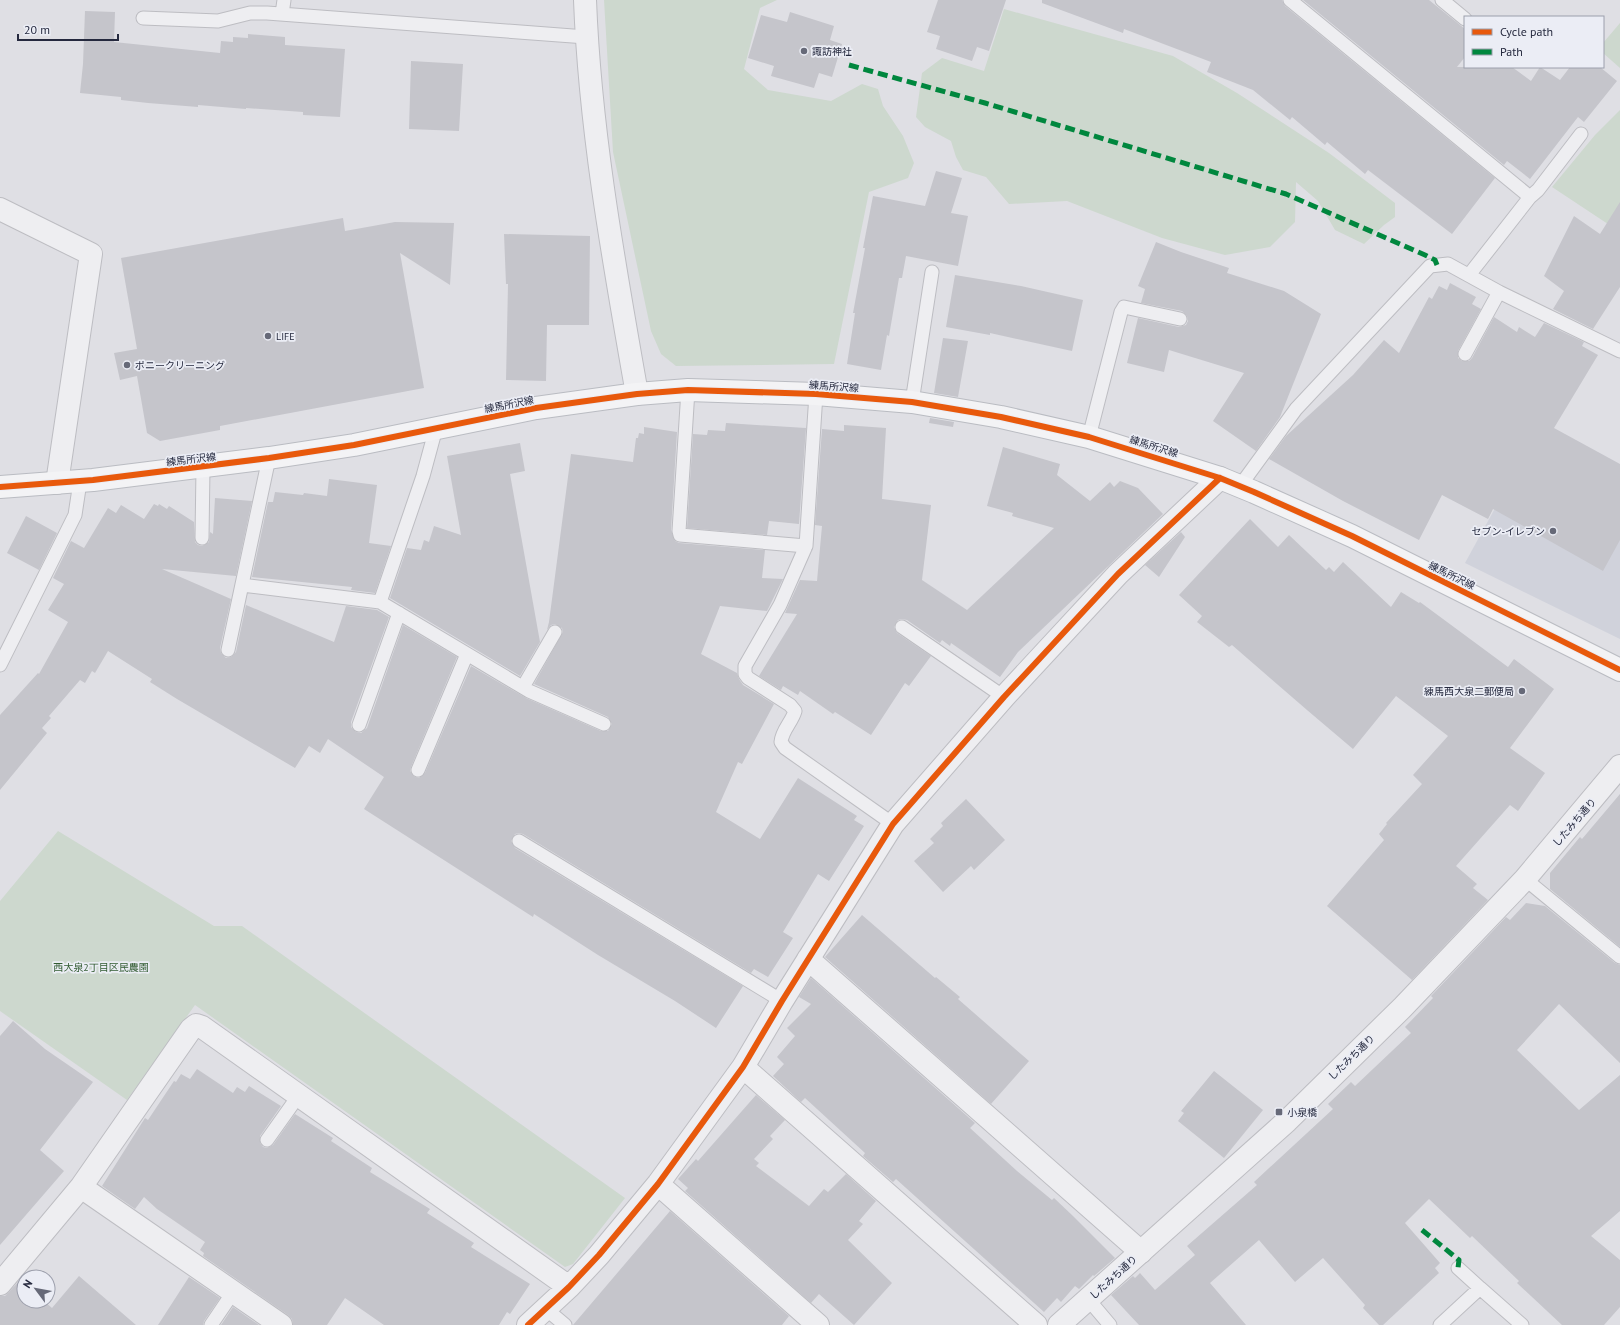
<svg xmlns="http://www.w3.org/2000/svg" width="1620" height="1325" font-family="'PT Sans','Noto Sans JP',sans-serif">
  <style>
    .built { fill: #d0d2db }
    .green { fill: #cdd8ce }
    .building { fill: #c5c5cb }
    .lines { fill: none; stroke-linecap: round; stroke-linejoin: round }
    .service-casing { stroke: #bdbdc2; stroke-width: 15 }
    .minor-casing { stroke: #bdbdc2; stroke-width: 24 }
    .tertiary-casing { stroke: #bdbdc2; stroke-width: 24 }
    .primary-casing { stroke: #babcc2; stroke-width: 24 }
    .service { stroke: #eeeef1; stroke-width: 13 }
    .minor { stroke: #eeeef1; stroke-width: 22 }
    .tertiary { stroke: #eeeef1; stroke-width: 22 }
    .primary { stroke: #f3f3f5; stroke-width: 22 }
    .quiet { stroke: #00873e; stroke-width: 5; stroke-dasharray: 10 5; stroke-linecap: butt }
    .cycleway-casing { stroke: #ebedf5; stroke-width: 8 }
    .cycleway { stroke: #e8590c; stroke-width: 6 }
    .poi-dot { fill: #666978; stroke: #ebedf5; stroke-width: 1.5 }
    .labels { text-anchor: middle; stroke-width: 3.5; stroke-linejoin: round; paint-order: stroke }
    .poi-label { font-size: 10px; fill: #25293e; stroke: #ebedf5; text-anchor: start }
    .street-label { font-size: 10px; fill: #25293e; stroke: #ebedf5 }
    .park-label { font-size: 10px; fill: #315b31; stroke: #ebedf5 }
  </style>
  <rect width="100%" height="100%" fill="#dfdfe4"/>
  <!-- built -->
  <path class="built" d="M1516,470L1620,529V639L1465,563Z"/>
  <!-- green -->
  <path class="green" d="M604,0H777L760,8L744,69L768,90L831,101L862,84L878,89L883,106L903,136L914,163L908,178L869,192L834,364L676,366L661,354L651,331L613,152Z
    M1004,9L1173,56L1237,93L1329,153L1395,203V217L1384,225L1364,244L1335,230L1318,201L1296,182L1295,222L1270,247L1225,255L1162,238L1067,201L1009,204L986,177L963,170L956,157L951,141L925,127L916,117L922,73L942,58L984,71Z
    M1620,23V68L1603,53V43Z
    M1620,110V232L1552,187L1595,135Z
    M58,831L214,926H242L625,1198L573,1264L565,1267L195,1005L127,1100L0,1011V901Z"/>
  <!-- building -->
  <path class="building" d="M938,0H1006L989,51L977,47L972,61L936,49L940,36L927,32Z
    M1042,0H1282L1285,6L1495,178L1452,234L1368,170L1365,174L1327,142L1325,145L1292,117L1290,120L1253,90L1207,72L1211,62L1124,29L1123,33L1042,3Z
    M1303,0H1429L1465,29V57L1457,67H1512L1531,81L1540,67L1560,80L1570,67H1600L1617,81L1584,122L1578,117L1530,179L1507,161L1504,165Z
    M85,11L115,12L114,42L220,53L221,41L233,42V37L248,38V34L285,37V45L345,49L340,117L303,115V112L246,108V109L198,105V107L148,103L121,100V97L80,93L83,64Z
    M790,12L834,26L830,40L842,44L832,77L819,73L814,88L771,76L774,66L748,58L761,15L787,22Z
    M411,61L463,64L459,131L409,129Z
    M936,171L962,178L951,213L968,216L958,266L906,256L902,278H899L889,336L887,335L881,370L847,364L855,313H853L865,248H863L873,196L925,206Z
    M1620,202V287L1593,329L1553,309L1564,291L1544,276L1574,216L1600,234Z
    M343,218L345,231L395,222L454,223L450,285L400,253L424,388L220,426V430L160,441L147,433L137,376L120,380L114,353L137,349L121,258Z
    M504,234L590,236L589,325H547L546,381L506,380L508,284H506Z
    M1156,242L1181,252L1229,268L1227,273L1284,291L1321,314L1280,417L1256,451L1213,421L1244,373L1169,350L1164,372L1127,363L1138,318L1179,327L1186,325L1188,321L1187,316L1182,311L1141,303L1145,289L1138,286Z
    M955,275L1021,286L1083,300L1072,351L990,333V335L946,327Z
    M1450,283L1476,297L1472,304L1481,309L1458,351V358L1462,361H1469L1472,358L1494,317L1517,332L1519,327L1535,337L1544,323L1584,342L1582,346L1598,355L1554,428L1620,464V540L1603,571L1493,509L1488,519L1442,495L1419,540L1343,501L1269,459L1286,436L1353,375L1384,340L1399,353L1429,297L1432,299L1439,286L1447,290Z
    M943,338L968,341L958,397L934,393Z
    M930,418L954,422L953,427L929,423Z
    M726,423L806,428L799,524L769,521L767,535L687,528L693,434L707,435L708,430L725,431Z
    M844,425L886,428L882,499L931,505L922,580L967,610L1054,528L1012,516L1013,513L987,506L1003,447L1060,464L1057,475L1090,501L1110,482L1114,487L1120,481L1138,488L1163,514L1018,652L1000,677L951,643L950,646L942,640L940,643L907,620L902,619L898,620L894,627L897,633L931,656L909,686L905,683L871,735L835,712L833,714L800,691L798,695L783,686L781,690L759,676L797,614L785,613L800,580L817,581L822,526L815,525L822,429L844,431Z
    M644,427L677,432L671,530L675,541L679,543L765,550L762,578L783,579L767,611L720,606L701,654L737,673L739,679L743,685L774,704L742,764L738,762L716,812L760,839L798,778L857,816L854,820L864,826L829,881L818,874L783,932L793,938L768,977L754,969L751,973L523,834L519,833L515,834L511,841L515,848L743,986L716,1028L675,1001L598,955L534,914L533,917L364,809L384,777L328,739L320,753L309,746L295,768L177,699L150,682L152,679L108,651L95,673L92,671L85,683L80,680L49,716L51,718L42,728L47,733L0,790V715L38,673L39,674L68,622L48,610L64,584L53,578L71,541L84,548L108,508L116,513L121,505L144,519L154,504L158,506L159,504L167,509L169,506L194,522L195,542L198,545L202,546L209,542L210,532L213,534L215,498L252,501L236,576L162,569L231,599L220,648L221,653L226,658L231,657L236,652L246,605L334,642L346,606L377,610L389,617L351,722V727L356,732L361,733L367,728L403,625L457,657L411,767L410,771L415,777L419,778L425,773L471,666L526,698L601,731H608L612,724L608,717L534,684L563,632L562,628L555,624L551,625L547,630L549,622L571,454L633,462L636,438H638L639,433L644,434Z
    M520,443L525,471L510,474L540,642L520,676L390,598L407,548L421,550L424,540L429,542L434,526L461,535L447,456Z
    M329,479L377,485L369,543L391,546L375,593L351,590L352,587L252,577L268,502H273L275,492L303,495L304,493L327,496Z
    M26,516L57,533L39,570L7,553Z
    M1250,519L1278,547L1289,535L1326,570L1329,567L1334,572L1343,562L1391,607L1401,592L1419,603L1420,602L1508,667L1514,659L1554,689L1510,748L1545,773L1518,811L1510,805L1456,866L1477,884L1473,888L1488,900L1412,980L1327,906L1384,840L1379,834L1387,824L1386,823L1422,784L1413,775L1448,736L1396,696L1353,749L1307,710L1232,645L1229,647L1197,622L1202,616L1179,595Z
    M1181,532L1185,537L1159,577L1145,565Z
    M1620,794V947L1550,889V873L1580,837L1582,839Z
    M966,799L1005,840L974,870L971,866L943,892L914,861L934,843L930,839L943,826L941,823Z
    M1526,903L1545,906L1615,963L1620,965V1063L1559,1004L1517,1050L1579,1110L1620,1075V1211L1591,1236L1620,1260V1307L1604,1325H1562L1517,1283L1519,1281L1472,1236L1470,1238L1429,1199L1405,1223L1440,1263L1435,1268L1439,1273L1383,1325H1379L1363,1308L1365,1305L1323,1258L1295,1282L1259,1240L1210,1283L1246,1325H1139L1111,1295L1133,1276L1135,1278L1140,1273L1155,1290L1195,1255L1187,1246L1257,1185L1254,1182L1333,1109L1328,1104L1351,1082L1355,1086L1411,1033L1405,1027L1433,998L1431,996L1506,917L1510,920Z
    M862,915L935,978L936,977L960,997L958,999L1029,1061L991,1104L825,957Z
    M811,978L975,1123L970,1128L1017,1171L1052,1200L1054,1198L1073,1216L1115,1258L1094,1276L1093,1275L1079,1289L1075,1286L1061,1302L1057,1298L1044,1312L896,1179L893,1182L863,1156L865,1153L805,1098L801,1102L773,1076L784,1064L777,1057L795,1036L787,1028L811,1004L799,997Z
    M13,1021L45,1049L93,1082L40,1150L64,1171L0,1245V1036Z
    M197,1069L233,1093L237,1087L245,1092L249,1086L281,1106L260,1136V1143L263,1147L267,1148L273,1145L295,1114L333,1138L331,1141L372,1168L370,1172L430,1209L427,1213L474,1243L471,1247L530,1284L510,1314L507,1312L499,1325H384L345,1298L327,1325H293L292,1319L288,1315L203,1256L204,1253L200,1250L205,1242L157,1209L144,1197L135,1209L102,1186L145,1118L148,1120L174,1081L176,1082L181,1074L190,1079Z
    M1214,1071L1263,1110L1224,1158L1178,1121L1184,1113L1181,1111Z
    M756,1095L785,1120L770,1136L773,1139L754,1159L759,1163L756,1166L809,1206L824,1189L828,1192L846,1174L876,1201L859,1221L863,1224L848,1240L892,1283L854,1325L819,1294L811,1303L685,1191L688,1188L678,1179L696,1159L698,1161Z
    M670,1211L789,1316L782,1325H573Z
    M79,1276L136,1325H0V1296H5L9,1292L20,1280L24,1283V1301H44L52,1308Z
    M189,1277L220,1298L204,1321L203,1325H158Z
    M233,1307L259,1325H221Z"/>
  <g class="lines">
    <!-- service casing -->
    <g class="service-casing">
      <path id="service" d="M1290,0L1530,197L1469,275
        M1442,0L1465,19
        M282,14L284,0
        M143,18L218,21L250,13H267L586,37
        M1530,197L1538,190L1581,134
        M1465,354L1499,292
        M688,390L679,531L680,535L806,546
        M816,394L806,546L780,605L745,666V674L748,678L790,705L795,711C792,722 782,730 781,742L785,748L893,824
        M912,402L932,272
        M436,428L423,476L380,602L529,691L604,724
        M1089,437L1121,312L1124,307L1180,319
        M1240,486L1296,409L1430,266L1448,264L1499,292L1620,351
        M202,538L203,468
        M242,585L380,602
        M902,627L1004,697
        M228,650L269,458
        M0,665L75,515L80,482
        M523,687L555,632
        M359,725L399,613
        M418,770L467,654
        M519,841L782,1001
        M1525,879L1620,957
        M267,1140L299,1095
        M1458,1268L1480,1288
        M1088,1299L1110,1325
        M546,1309L565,1325
        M211,1325L234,1291
        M1440,1325L1480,1288L1522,1325"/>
    </g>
    <!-- minor casing -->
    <g class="minor-casing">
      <path id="minor" d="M585,0C590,132 614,263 637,394
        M0,209L91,254L57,483
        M808,959L1141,1252
        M743,1067L1036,1325
        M658,1184L818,1325
        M81,1187L191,1029L196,1025L202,1027L569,1287
        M0,1284L81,1187L281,1325
        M528,1325L569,1287L599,1255L658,1184L743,1067L782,1001L893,824L1004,697L1118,574L1220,478"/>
    </g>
    <!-- tertiary casing -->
    <g class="tertiary-casing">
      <path id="tertiary" d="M1059,1325L1287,1121L1403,1007L1525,879L1620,766"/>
    </g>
    <!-- primary casing -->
    <g class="primary-casing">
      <path id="primary" d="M0,487L93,480L269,458L354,445L536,408L637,394L688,390L816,394L912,402L1001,417L1089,437L1220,478L1254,492L1352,536L1620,670"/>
    </g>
    <!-- service -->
    <use href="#service" class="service"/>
    <!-- minor -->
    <use href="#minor" class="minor"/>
    <!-- tertiary -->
    <use href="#tertiary" class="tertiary"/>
    <!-- primary -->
    <use href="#primary" class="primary"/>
    <!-- quiet -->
    <path class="quiet" d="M849,65L985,103L1286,194L1425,255L1435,260L1437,265
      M1422,1230L1459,1260L1458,1268"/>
    <!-- cycleway casing -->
    <g class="cycleway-casing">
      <path id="cycleway" d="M0,487L93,480L269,458L354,445L536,408L637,394L688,390L816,394L912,402L1001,417L1089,437L1220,478L1254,492L1352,536L1620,670
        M528,1325L569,1287L599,1255L658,1184L743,1067L782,1001L893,824L1004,697L1118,574L1220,478"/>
    </g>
    <!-- cycleway -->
    <use href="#cycleway" class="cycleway"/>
  </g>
  <!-- markers -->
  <g class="poi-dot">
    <circle cx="804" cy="51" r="4"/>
    <circle cx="268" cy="336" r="4"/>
    <circle cx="127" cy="365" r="4"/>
    <circle cx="1553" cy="531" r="4"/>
    <circle cx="1522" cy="691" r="4"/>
    <rect x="1275" y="1108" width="8" height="8" rx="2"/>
  </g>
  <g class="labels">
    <!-- poi labels -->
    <g class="poi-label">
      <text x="812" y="55">諏訪神社</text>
      <text x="276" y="340">LIFE</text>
      <text x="135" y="369">ポニークリーニング</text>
      <text x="1545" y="535" text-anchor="end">セブン-イレブン</text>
      <text x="1514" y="695" text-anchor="end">練馬西大泉二郵便局</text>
      <text x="1287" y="1116">小泉橋</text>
    </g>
    <!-- street labels -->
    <g class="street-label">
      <text transform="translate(834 386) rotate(4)" y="4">練馬所沢線</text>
      <text transform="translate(509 404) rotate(-11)" y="4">練馬所沢線</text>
      <text transform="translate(1154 446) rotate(17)" y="4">練馬所沢線</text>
      <text transform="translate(191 459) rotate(-7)" y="4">練馬所沢線</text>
      <text transform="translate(1452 575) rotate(26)" y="4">練馬所沢線</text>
      <text transform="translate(1574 822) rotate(-49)" y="4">したみち通り</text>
      <text transform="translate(1351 1057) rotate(-44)" y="4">したみち通り</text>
      <text transform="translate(1113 1277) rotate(-42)" y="4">したみち通り</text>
    </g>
    <!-- park labels -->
    <g class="park-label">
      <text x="101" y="971">西大泉2丁目区民農園</text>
    </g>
  </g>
  <!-- legend -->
  <rect x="1464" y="16" width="140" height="52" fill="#ebedf5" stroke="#9c9fac"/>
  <rect x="1472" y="29" width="20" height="6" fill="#e8590c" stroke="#9c9fac"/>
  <text x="1500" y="36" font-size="12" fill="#25293e">Cycle path</text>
  <rect x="1472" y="49" width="20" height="6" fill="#00873e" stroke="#9c9fac"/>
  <text x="1500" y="56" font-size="12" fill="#25293e">Path</text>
  <!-- north arrow -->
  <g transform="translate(36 1289) rotate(302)"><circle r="19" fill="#ebedf5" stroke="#9c9fac"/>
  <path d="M0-3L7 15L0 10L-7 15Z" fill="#666978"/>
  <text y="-6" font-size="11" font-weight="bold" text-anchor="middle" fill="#25293e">N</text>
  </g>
  <!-- scale -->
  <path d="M18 34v6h100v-6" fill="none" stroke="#25293e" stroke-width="2"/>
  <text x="24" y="34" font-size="12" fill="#25293e" stroke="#ebedf5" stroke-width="3" paint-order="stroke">20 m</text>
</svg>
